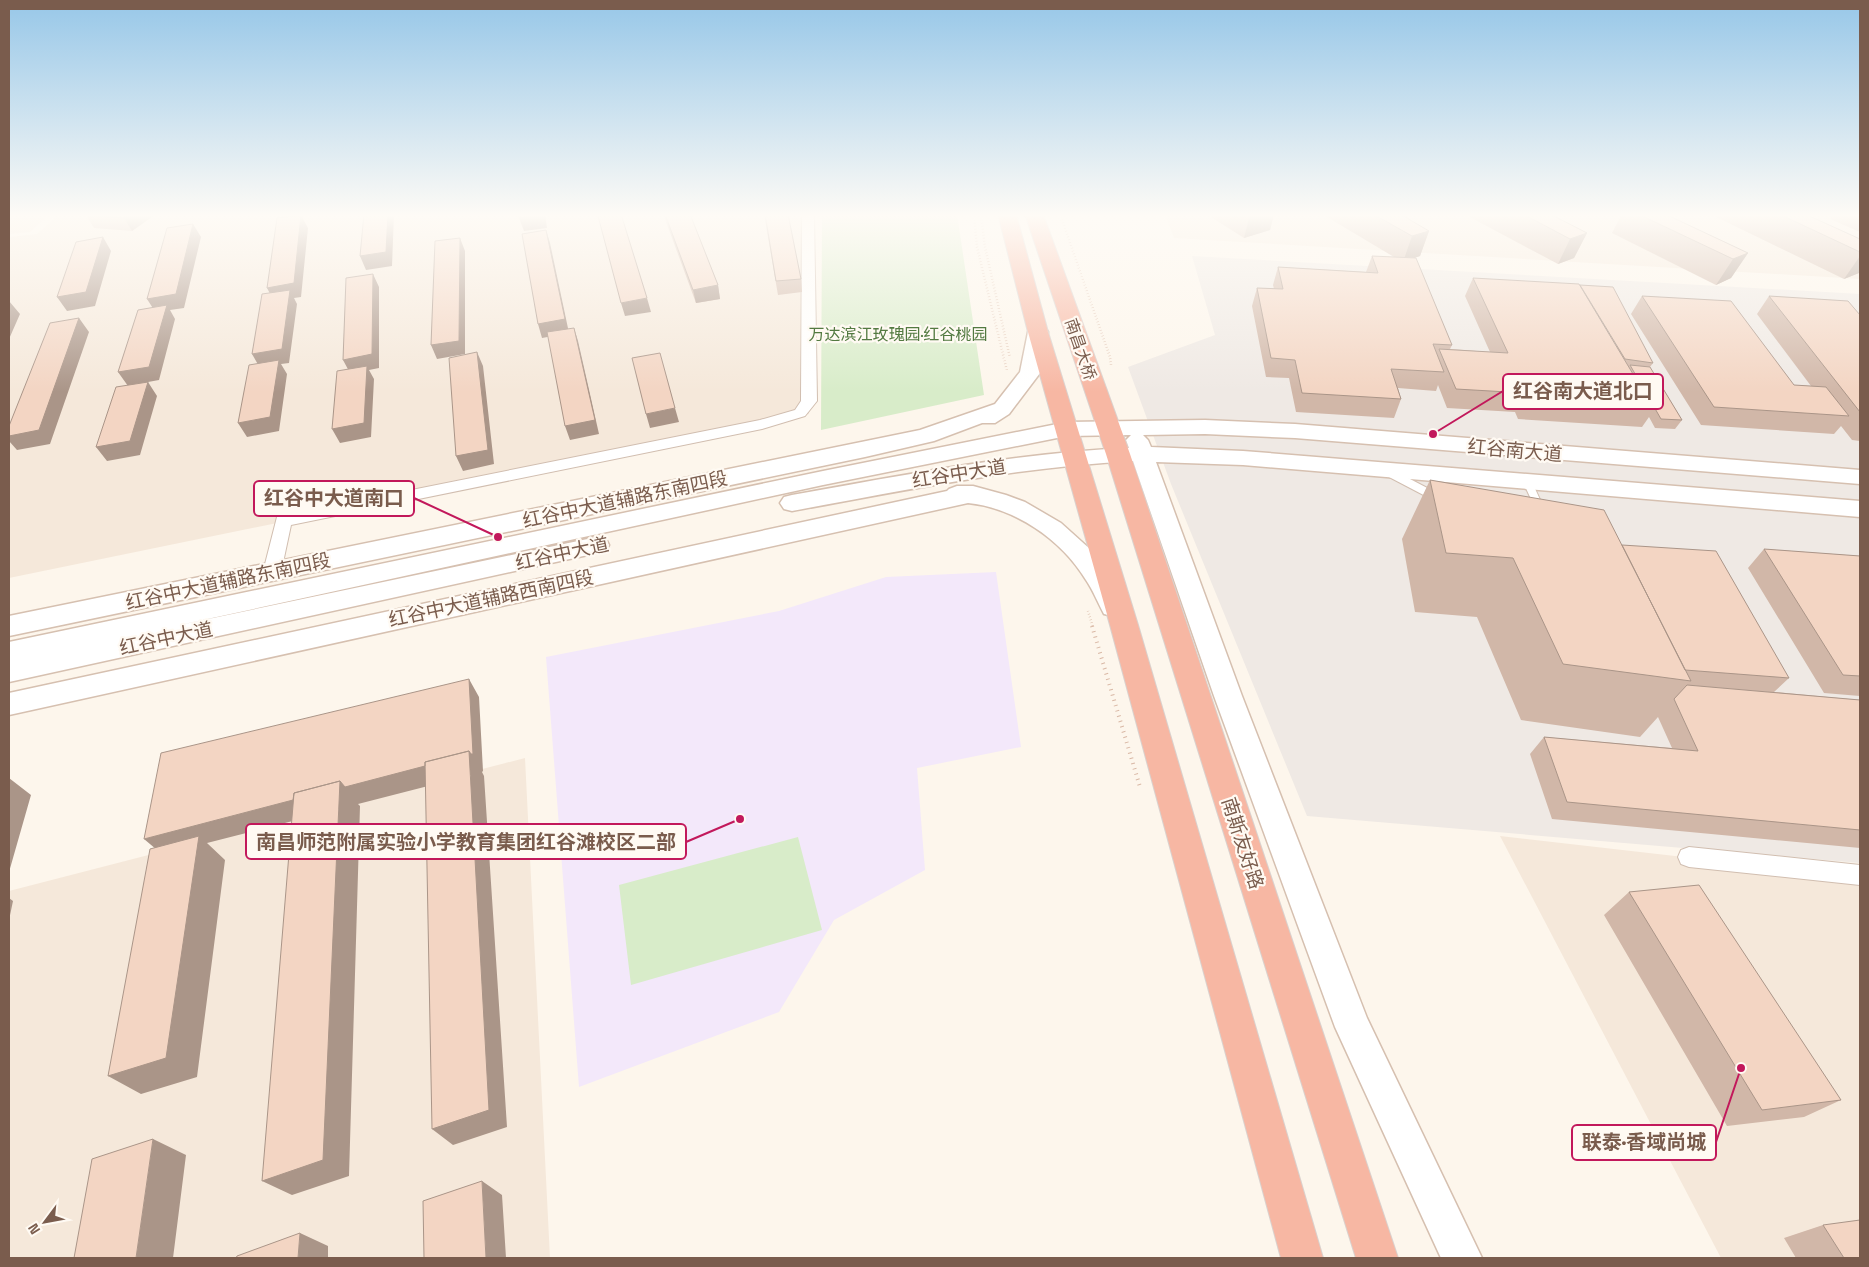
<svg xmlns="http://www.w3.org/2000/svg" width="1869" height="1267" font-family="'Space Grotesk','Noto Sans SC',sans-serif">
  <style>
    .residential { fill: #f5e8da }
    .industrial { fill: #efe9e4 }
    .education { fill: #f3e8fa }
    .green { fill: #d8ecc9 }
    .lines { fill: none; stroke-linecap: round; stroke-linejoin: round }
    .lane-casing { stroke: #d1beb0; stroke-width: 10 }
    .street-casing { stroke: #d1beb0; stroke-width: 2 }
    .secondary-casing { stroke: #d6c0b0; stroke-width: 3 }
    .highway-casing { stroke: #dad1cd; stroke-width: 2 }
    .path-far1 { stroke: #d9b8a5; stroke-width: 2.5; stroke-dasharray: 0.5 2.5; stroke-linecap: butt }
    .path { stroke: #d9b8a5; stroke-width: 4; stroke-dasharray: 1 4.5; stroke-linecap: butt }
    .lane { stroke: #fff; stroke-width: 8 }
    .street { fill: #fff; fill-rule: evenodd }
    .secondary { fill: #fff; fill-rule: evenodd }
    .highway { fill: #f7b7a3; fill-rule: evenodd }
    .wall { fill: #d1b7a8 }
    .shaded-wall { fill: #aa9588 }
    .building { fill: #f3d5c3; stroke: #aa9588 }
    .labels { text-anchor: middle; stroke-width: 4.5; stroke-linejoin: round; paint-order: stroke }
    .far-park-label { font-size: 16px; fill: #537a41; stroke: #fffaf3 }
    .far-street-label { font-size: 16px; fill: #7a5c4d; stroke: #fffaf3 }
    .street-label { font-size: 19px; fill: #7a5c4d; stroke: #fffaf3 }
    .leader { fill: none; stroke: #c2185b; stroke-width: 2 }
    .callout-dot { fill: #c2185b; stroke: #fffaf3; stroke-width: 2 }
    .callout { fill: #fffaf3; stroke: #c2185b; stroke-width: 2 }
    .callout-label { font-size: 20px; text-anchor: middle; font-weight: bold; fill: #7a5c4d }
  </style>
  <rect width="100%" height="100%" fill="#fdf6ec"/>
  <!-- residential -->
  <path class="residential" d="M9,214H50L30,232L9,234Z
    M59,214H810L809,414L9,578V237L37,234Z
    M1165,214H1860V279L1174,238Z
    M525,758L550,1258H9V891Z
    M1500,836L1860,877V1258H1721Z"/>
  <!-- industrial -->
  <path class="industrial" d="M1192,256L1860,294V863L1307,816L1171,484L1128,367L1215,335Z"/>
  <!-- education -->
  <path class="education" d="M996,572L1021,747L917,768L925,870L834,920L779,1012L579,1087L546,657L779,611L886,577Z"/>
  <!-- green -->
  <path class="green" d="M822,214H957L984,395L821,430Z
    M798,837L822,930L631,985L619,885Z"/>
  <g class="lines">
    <!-- lane casing -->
    <g class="lane-casing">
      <path id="lane" d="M1390,473L1434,496
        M1527,481L1540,509"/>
    </g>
    <!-- street casing -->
    <g class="street-casing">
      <path id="street" d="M802,214H814L817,401L805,416L762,429L291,525L281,572L278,576L272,578L266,576L263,572L277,517L760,420L795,410L801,401Z
        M1689,847L1860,865V885L1689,867L1681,864L1678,857L1681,850Z"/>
    </g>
    <!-- secondary casing -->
    <g class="secondary-casing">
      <path id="secondary" d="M1038,326L1045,328L1048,332L1040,373L1009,414L995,423H982L934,441L865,457L9,636V616L920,430L995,404L1020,372L1028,332L1031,328Z
        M1205,420L1295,424L1860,470V484L1295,438L1205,434L1143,435L1148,440L1151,447L1243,451L1860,501V517L1243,465L1156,462L1242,696L1367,1018L1482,1258H1441L1335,1027L1214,696L1133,461C1018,467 906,490 792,511L784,509L780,503L784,497L792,495C904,475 1015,453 1129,448L1126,440L1131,435L1067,436L823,485L175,626L597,537L606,539L609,545L606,551L597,553L9,682V642L823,471L1067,422Z
        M957,486H973L1006,495L1025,502L1061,523L1091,550L1104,567L1126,607L1122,614L1113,616L1104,614C1098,603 1093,590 1086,580C1061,539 1015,508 968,503L9,715V693L947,491L949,489Z"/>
    </g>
    <!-- highway casing -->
    <g class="highway-casing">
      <path id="highway" d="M998,214H1016L1048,332L1138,625L1323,1258H1281L1110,625L1028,332Z
        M1025,214H1043L1130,454L1398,1258H1356L1106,454Z"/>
    </g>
    <!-- path-far1 -->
    <path class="path-far1" d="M974,214L977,247L1007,371
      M981,214L985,247L1010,358
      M1060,214L1110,357L1111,365
      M1088,611L1093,627"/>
    <!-- path -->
    <path class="path" d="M1092,626L1140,787"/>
    <!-- lane -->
    <use href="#lane" class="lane"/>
    <!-- street -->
    <use href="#street" class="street"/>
    <!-- secondary -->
    <use href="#secondary" class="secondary"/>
    <!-- highway -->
    <use href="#highway" class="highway"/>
  </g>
  <!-- wall -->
  <path class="wall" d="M156,214L132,231L94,228L86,215Z
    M664,214H690L718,285L720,299L696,303L665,219Z
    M764,214H788L801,279L802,292L778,295Z
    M1212,214H1274L1270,230L1244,238L1211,217Z
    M1322,214H1400L1429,231L1420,256L1414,258L1452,345L1450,349L1490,352L1465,296L1473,278L1653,363L1650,367L1682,420L1675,429L1655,428L1649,417L1642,427L1518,419L1515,412L1447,408L1438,385L1436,391L1398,388L1401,399L1394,418L1296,412L1289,378L1266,377L1252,306L1257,288L1274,289L1273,285L1278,267L1366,272L1372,256L1394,257Z
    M1466,214H1550L1587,233L1574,258L1558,264L1466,215Z
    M1622,214H1665L1748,253L1731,278L1716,285L1612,233Z
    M1710,214H1805L1860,239V271L1859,273L1844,279Z
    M1833,214H1860V232L1830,219Z
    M1642,296L1794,385L1811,386L1757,314L1769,296L1860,315V441L1852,440L1841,426L1834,434L1701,425L1631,314Z
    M1430,480L1622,545L1789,678L1774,692L1860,700V848L1552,819L1530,754L1544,737L1672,748L1658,717L1640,737L1521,720L1477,617L1415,612L1402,539Z
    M1764,549L1860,556V696L1824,693L1748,568Z
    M1629,892L1841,1100L1804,1117L1727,1126L1604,915Z
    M1823,1225L1860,1258H1796L1784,1238Z"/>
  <!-- shaded-wall -->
  <path class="shaded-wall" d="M130,214H156L132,231L124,218Z
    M388,214H394L392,266L366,270L360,256Z
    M545,214L547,228L524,231L519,218Z
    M1250,214H1274L1270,230L1244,238Z
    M301,215L308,228L301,297L294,298L297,304L289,363L281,364L287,374L279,431L247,437L238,423L260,368L252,354L274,301L267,288Z
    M193,224L201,237L184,308L170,310L175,319L159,380L148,382L157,396L140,455L107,461L96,447L128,386L118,372L156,313L147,299Z
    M546,230L550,243L569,333L542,338L538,324Z
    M1429,231L1420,256L1403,262L1412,236Z
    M1587,233L1574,258L1558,264L1570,239Z
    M103,237L111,251L95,306L67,311L57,297Z
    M460,238L465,251V354L437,359L431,345Z
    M1748,253L1731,278L1716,285L1733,259Z
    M1860,256V271L1859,273L1844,279Z
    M373,274L379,287V368L369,370L374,379L371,437L340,443L332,429L350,373L343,360Z
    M718,285L720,299L696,303L693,290Z
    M647,298L651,312L625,316L621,303Z
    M9,301L20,314L9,339Z
    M79,318L89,332L50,444L17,450L9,441V436Z
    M574,328L578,341L599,434L570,440L565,426Z
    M477,352L483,366L494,464L463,471L456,456Z
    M675,408L679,422L650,428L646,414Z
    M469,679L479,697L483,771L482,772L484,776L507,1127L453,1145L432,1129L471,775L358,804L360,806L349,1176L292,1195L262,1181L339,809L207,843L225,860L197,1077L141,1094L108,1076L163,855L144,839L340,781Z
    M9,778L31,795L9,872Z
    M9,898L13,901L9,920Z
    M153,1139L186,1155L173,1258H136Z
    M482,1181L502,1195L506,1258H486Z
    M300,1233L328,1246V1258H298Z"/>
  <!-- building -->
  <path class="building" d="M86,214H130L124,218L86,215Z
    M364,214H388L386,252L360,256Z
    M519,214H543V215L519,218Z
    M611,214H621L647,298L621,303L598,216Z
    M665,214H690L718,285L693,290Z
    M765,214H788L801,279L776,281Z
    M1373,214H1400L1429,231L1412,236Z
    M1523,214H1550L1587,233L1570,239Z
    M1638,214H1665L1748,253L1733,259Z
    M1779,214H1805L1860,239V252Z
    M301,215L294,283L267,288L277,218Z
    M193,224L176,294L147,299L167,228Z
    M546,230L565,319L538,324L522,234Z
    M103,237L86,292L57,297L76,242Z
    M460,238L459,341L431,345L435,241Z
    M1372,256L1416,258L1452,345L1433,344L1444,372L1391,369L1401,399L1302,393L1295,360L1271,358L1257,288L1283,289L1278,267L1378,273Z
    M373,274L372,354L343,360L346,278Z
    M1473,278L1579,284L1654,409L1528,401L1525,393L1456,389L1439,349L1508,353Z
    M1580,285L1613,287L1653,363L1625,359Z
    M290,290L282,349L252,354L262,294Z
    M1642,296L1731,301L1794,385L1826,387L1849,416L1714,407Z
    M1769,296L1848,301L1860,315V412Z
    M167,305L149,367L118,372L138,310Z
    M79,318L39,430L9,436V426L50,323Z
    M574,328L595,420L565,426L547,332Z
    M477,352L488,450L456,456L449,358Z
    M660,353L675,408L646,414L632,358Z
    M279,360L270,417L238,423L249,365Z
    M1630,365L1650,367L1682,420L1661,419Z
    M367,366L364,423L332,429L337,371Z
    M148,382L130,441L96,447L116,387Z
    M1430,480L1604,510L1691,681L1563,664L1513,558L1446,553Z
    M1622,545L1716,551L1789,678L1685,670Z
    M1764,549L1860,556V676L1843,675Z
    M469,679L473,754H471L469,751L425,762V766L345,787L340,781L294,793L293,800L144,839L161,753Z
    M1687,685L1860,700V830L1567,802L1544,737L1698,751L1674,699Z
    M469,751L489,1110L432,1129L425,762Z
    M340,781L323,1160L262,1181L294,793Z
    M199,836L166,1058L108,1076L150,849Z
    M1699,885L1841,1100L1762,1110L1629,892Z
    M153,1139L136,1258H74L92,1159Z
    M482,1181L486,1258H424L423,1201Z
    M1860,1220V1258H1844L1823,1225Z
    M300,1233L298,1258H236L237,1256Z"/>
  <!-- sky -->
  <linearGradient id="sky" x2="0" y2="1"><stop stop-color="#97c7e8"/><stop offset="0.55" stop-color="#fefbf6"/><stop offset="1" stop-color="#fefbf6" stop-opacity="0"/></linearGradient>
  <rect width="1869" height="392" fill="url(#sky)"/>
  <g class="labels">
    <!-- far-park labels -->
    <g class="far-park-label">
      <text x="898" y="340">万达滨江玫瑰园·红谷桃园</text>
    </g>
    <!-- far-street labels -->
    <g class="far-street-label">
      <text transform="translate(1081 349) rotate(71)" y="6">南昌大桥</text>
    </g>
    <!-- street labels -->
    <g class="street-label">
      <text transform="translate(1515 450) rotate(5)" y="7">红谷南大道</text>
      <text transform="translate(959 473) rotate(-9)" y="7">红谷中大道</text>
      <text transform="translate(625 499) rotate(-12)" y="7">红谷中大道辅路东南四段</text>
      <text transform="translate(562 553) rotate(-12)" y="7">红谷中大道</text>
      <text transform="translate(228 581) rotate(-12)" y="7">红谷中大道辅路东南四段</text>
      <text transform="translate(491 598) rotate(-12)" y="7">红谷中大道辅路西南四段</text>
      <text transform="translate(166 638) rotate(-12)" y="7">红谷中大道</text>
      <text transform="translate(1243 843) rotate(72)" y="7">南斯友好路</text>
    </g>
  </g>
  <!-- callouts -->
  <path class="leader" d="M1433 434L1503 391M498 537L414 498M740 819L686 842M1741 1068L1716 1142"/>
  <g class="callout-dot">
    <circle cx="1433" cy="434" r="5"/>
    <circle cx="498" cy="537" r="5"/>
    <circle cx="740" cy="819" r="5"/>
    <circle cx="1741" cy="1068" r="5"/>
  </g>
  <g class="callout">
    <rect x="1503" y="374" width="160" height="35" rx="5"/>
    <rect x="254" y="481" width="160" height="35" rx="5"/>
    <rect x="246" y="824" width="440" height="35" rx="5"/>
    <rect x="1572" y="1125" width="144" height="35" rx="5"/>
  </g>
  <g class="callout-label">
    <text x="1583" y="398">红谷南大道北口</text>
    <text x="334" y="505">红谷中大道南口</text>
    <text x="466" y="849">南昌师范附属实验小学教育集团红谷滩校区二部</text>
    <text x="1644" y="1149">联泰·香域尚城</text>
  </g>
  <!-- border -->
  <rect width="1869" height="1267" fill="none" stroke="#7a5c4d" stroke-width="20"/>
  <!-- north arrow -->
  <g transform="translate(45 1222) rotate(238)" stroke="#fffaf3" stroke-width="4" paint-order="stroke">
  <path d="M0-4L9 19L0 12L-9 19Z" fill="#7a5c4d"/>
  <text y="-8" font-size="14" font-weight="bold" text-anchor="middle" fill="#7a5c4d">N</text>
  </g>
</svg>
